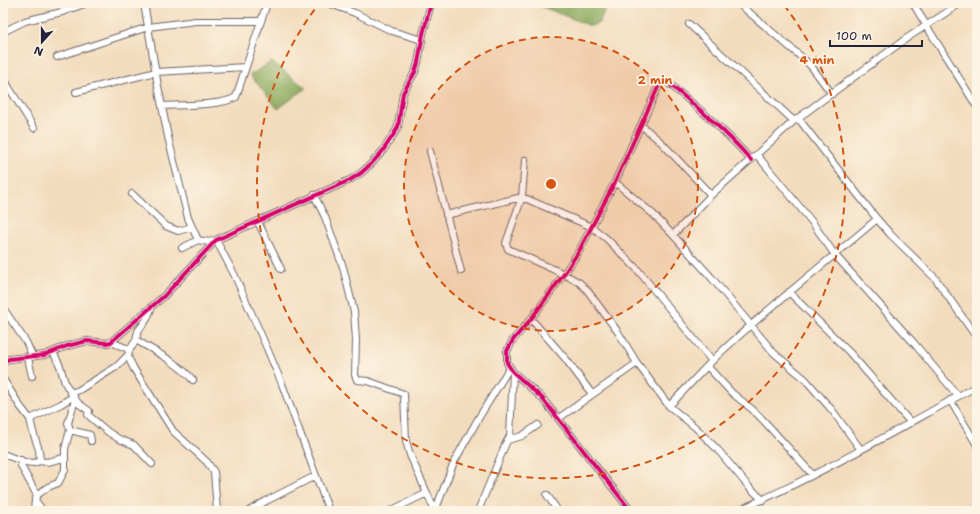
<svg xmlns="http://www.w3.org/2000/svg" width="980" height="514" font-family="'Shantell Sans',sans-serif">
  <style>
    .forest { fill: #8caa5d; stroke: #57664c }
    .lines { fill: none; stroke-linecap: round; stroke-linejoin: round }
    .minor-casing { stroke: #6b6368; stroke-width: 8 }
    .minor { stroke: #fff; stroke-width: 6 }
    .cycleway-casing { stroke: #fcf5e5; stroke-width: 6 }
    .cycleway { stroke: #d6006c; stroke-width: 4 }
    .ring { fill: none; stroke: #d45411; stroke-width: 2; stroke-dasharray: 7 5 }
    .centre { fill: #d45411; stroke: #fcf5e5; stroke-width: 2 }
    .ring-label { font-size: 12px; text-anchor: middle; font-weight: bold; fill: #d45411; stroke: #fcf5e5; stroke-width: 3.5; stroke-linejoin: round; paint-order: stroke }
  </style>
  <rect width="100%" height="100%" fill="#fcf5e5"/>
  <filter id="ink" filterUnits="userSpaceOnUse"><feTurbulence type="fractalNoise" baseFrequency=".025" numOctaves="2"/><feDisplacementMap in="SourceGraphic" scale="8" xChannelSelector="R" yChannelSelector="G"/><feConvolveMatrix kernelMatrix="1 2 1 2 8 2 1 2 1" color-interpolation-filters="sRGB"/></filter>
  <filter id="wash" filterUnits="userSpaceOnUse"><feTurbulence type="fractalNoise" baseFrequency=".012" numOctaves="4" result="noise"/><feDisplacementMap in="SourceGraphic" scale="16" xChannelSelector="R" yChannelSelector="G"/><feGaussianBlur stdDeviation="0.9" result="paint"/><feColorMatrix in="noise" values="0 0 0 0 0 0 0 0 0 0 0 0 0 0 0 0 0 1.4 0 .05"/><feComposite in="paint" operator="in"/></filter>
  <g filter="url(#wash)">
    <rect width="100%" height="100%" fill="#f3dcbd"/>
    <!-- forest -->
    <path class="forest" d="M541,3H608L599,23L591,26L540,6Z
      M272,62L306,88L278,109L250,75Z"/>
  </g>
  <g filter="url(#ink)">
    <g class="lines">
      <!-- minor casing -->
      <g class="minor-casing">
        <path id="minor" d="M144,3L158,86L168,137L188,218L198,240
          M328,3L355,13L392,31L422,40
          M738,3L799,55L811,66L832,94
          M913,3C933,38 956,72 977,107
          M977,3V4
          M689,24L794,121
          M3,32L25,21L62,12L87,3
          M57,57L148,27L196,21H260
          M3,75L8,86L34,128
          M76,92L156,72L246,67
          M162,106C180,105 222,106 236,97L267,3
          M798,118L877,219L891,235L935,278L977,338
          M641,125L662,143L711,195
          M430,151L461,271
          M757,155L812,222L835,255L913,342L958,396
          M525,160L522,197L506,243L508,249L564,274L580,283L587,290L618,332L637,363L669,406L696,428L718,450L749,487L763,500
          M615,182L653,214L673,235L711,277L774,353L805,379L832,410L861,450
          M132,194L166,226L178,231L192,227
          M314,195L325,217L343,267L354,312L356,340L355,375L357,380L368,381L404,394L406,441L410,455L435,511
          M446,215L522,197L592,227L607,239L637,269L712,361
          M258,222L281,269
          M673,235L711,195L794,121L907,38L961,3
          M182,248L198,240L209,242L216,240L234,274L266,346L282,384L329,511
          M789,292L850,353L911,423
          M3,308L26,342L33,357
          M151,309L147,319L138,331L136,340L129,351L128,357L134,369L173,431L207,462L214,472L217,511
          M531,319L565,358L592,394
          M136,340C156,352 177,362 193,380
          M111,342L126,348L129,351
          M53,352L60,366L65,383L71,393L78,403L89,411L88,415L108,432L119,439L134,445L152,464
          M28,358L32,376
          M3,362L9,359L45,355L67,346L87,341L107,343L111,342L164,296L216,240L350,180L361,173L372,163L382,152L394,134L398,127L403,93L415,72L418,63L423,34L431,3
          M707,366L732,393L753,410L764,421L812,474
          M3,379L20,406L30,419L33,432L39,450L40,461
          M71,393L79,390L116,367L128,355
          M950,400L977,445
          M669,406C690,385 709,362 731,343C778,300 828,261 877,219
          M559,418L637,363
          M30,419L61,404L74,396
          M70,430L90,435L91,441
          M508,440L522,436L538,425
          M3,454L24,462L34,463L40,461L47,462L64,458
          M21,460V466L37,495L35,500L43,511
          M37,495L48,487L58,483L65,470V449L70,430L68,423L75,400
          M547,495L558,511
          M34,511L35,500
          M249,511L266,501L315,476
          M390,511L427,493
          M435,511L454,462L478,419L510,367
          M478,511L506,443L510,436L513,372
          M631,511L542,398L513,372L507,363V351L513,340L531,319L564,274L579,251L615,182L660,83L663,81L667,82C697,107 726,131 751,160
          M737,511C820,475 898,429 977,386"/>
      </g>
      <!-- minor -->
      <use href="#minor" class="minor"/>
      <!-- cycleway casing -->
      <g class="cycleway-casing">
        <path id="cycleway" d="M3,362L9,359L45,355L67,346L87,341L107,343L111,342L164,296L216,240L350,180L361,173L372,163L382,152L394,134L398,127L403,93L415,72L418,63L423,34L431,3
          M631,511L542,398L513,372L507,363V351L513,340L531,319L564,274L579,251L615,182L660,83L663,81L667,82C697,107 726,131 751,160"/>
      </g>
      <!-- cycleway -->
      <use href="#cycleway" class="cycleway"/>
    </g>
  </g>
  <!-- distance rings -->
  <circle cx="551" cy="184" r="147" fill="#d45411" fill-opacity=".12"/>
  <g class="ring">
    <circle cx="551" cy="184" r="147"/>
    <path d="M784 5A294 294 0 1 1 318 5"/>
  </g>
  <circle cx="551" cy="184" r="6" class="centre"/>
  <g class="ring-label">
    <text x="817" y="64">4 min</text>
    <text x="655" y="84">2 min</text>
  </g>
  <!-- margin -->
  <rect width="980" height="514" fill="none" stroke="#fcf5e5" stroke-width="16"/>
  <!-- north arrow -->
  <g transform="translate(42 42) rotate(201)" stroke="#fcf5e5" stroke-width="3" paint-order="stroke">
  <path d="M0-3L7 15L0 10L-7 15Z" fill="#22223b"/>
  <text y="-6" font-size="11" font-weight="bold" text-anchor="middle" fill="#22223b">N</text>
  </g>
  <!-- scale -->
  <path d="M830 40v6h92v-6" fill="none" stroke="#22223b" stroke-width="2"/>
  <text x="836" y="40" font-size="12" fill="#22223b" stroke="#fcf5e5" stroke-width="3" paint-order="stroke">100 m</text>
</svg>
